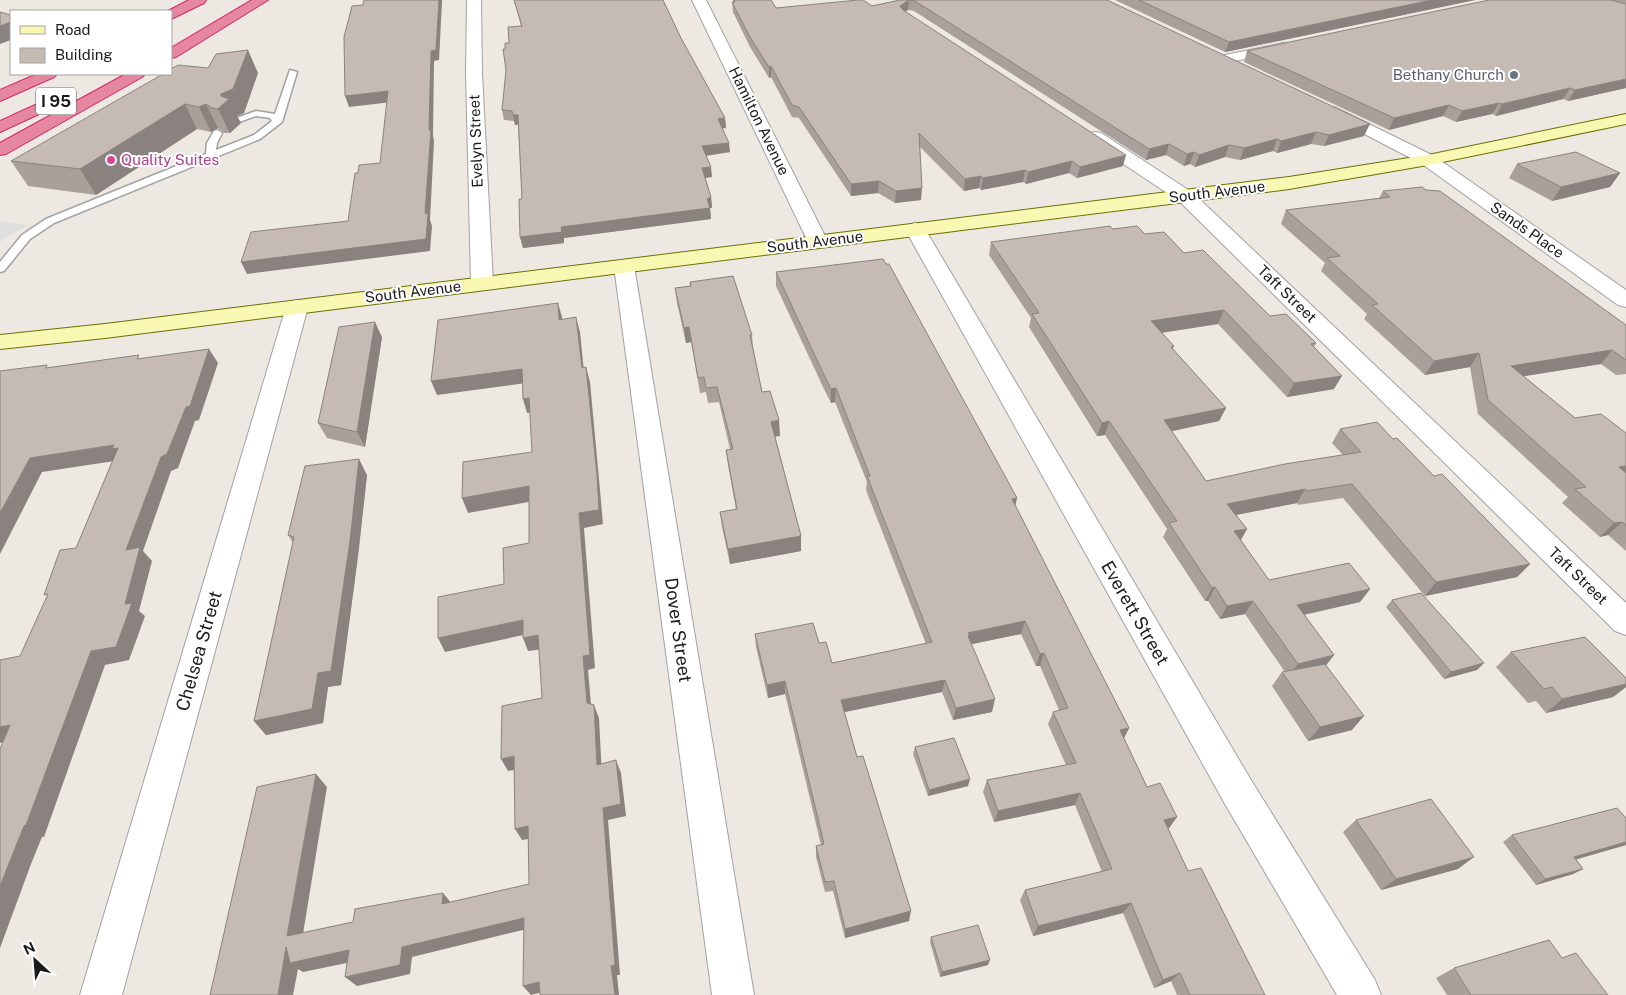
<svg xmlns="http://www.w3.org/2000/svg" width="1626" height="995" font-family="'Public Sans',sans-serif">
  <style>
    .parking { fill: #dfdfdf }
    .lines { fill: none; stroke-linecap: round; stroke-linejoin: round }
    .lane-casing { stroke: #a2a2a2; stroke-width: 3 }
    .street-casing { stroke: #a2a2a2; stroke-width: 2 }
    .secondary-casing { stroke: #6b7005; stroke-width: 2 }
    .highway-casing { stroke: #d5246c; stroke-width: 2 }
    .lane { fill: #fff; fill-rule: evenodd }
    .street { fill: #fff; fill-rule: evenodd }
    .secondary { fill: #f9f8b3; fill-rule: evenodd }
    .highway { fill: #e5889f; fill-rule: evenodd }
    .wall { fill: #a9a09b }
    .shaded-wall { fill: #8a827e }
    .building { fill: #c5bab4; stroke: #8a827e }
    .worship-dot { fill: #6b7280; stroke: #fff; stroke-width: 2 }
    .hotel-dot { fill: #d1479c; stroke: #fff; stroke-width: 2 }
    .labels { text-anchor: middle; stroke-width: 4; stroke-linejoin: round; paint-order: stroke }
    .far-worship-label { font-size: 15px; fill: #5b616d; stroke: #fff; text-anchor: end }
    .far-street-label { font-size: 15px; fill: #1b1b1b; stroke: #fff }
    .far-hotel-label { font-size: 15px; fill: #b23c85; stroke: #fff; text-anchor: start }
    .shield { fill: #fff; stroke: #5f5f5f; stroke-width: 1 }
    .shield-label { font-size: 16px; font-weight: bold; fill: #1b1b1b }
    .street-label { font-size: 18px; fill: #1b1b1b; stroke: #fff }
  </style>
  <rect width="100%" height="100%" fill="#ede8e1"/>
  <!-- parking -->
  <path class="parking" d="M0,221L27,225L0,242Z"/>
  <g class="lines">
    <!-- lane casing -->
    <g class="lane-casing">
      <path id="lane" d="M290,70L297,72L282,122L260,139L54,223L30,239L4,271L0,272V262L22,235L46,219L206,154L207,143L214,131L217,130L222,133L217,143L216,150L254,135L272,121L270,118L256,116L239,122L234,119L256,111L275,114Z"/>
    </g>
    <!-- street casing -->
    <g class="street-casing">
      <path id="street" d="M467,0H481L482,73L493,283L490,288L482,289L474,288L471,283L466,73Z
        M692,0H706L828,242L825,246L818,248L811,246L808,242Z
        M1284,43L1289,44L1291,47L1289,50L1225,63L1220,62L1218,59L1220,56L1225,55Z
        M1334,107L1434,156L1626,290V307L1618,305L1422,164L1328,115L1326,112L1328,109Z
        M1095,132L1101,133L1193,193L1626,603V635L1615,631L1179,201L1089,141L1086,137L1089,133Z
        M915,223L922,225L925,229L1251,780L1375,980L1381,995H1337L1225,804L905,229L908,225Z
        M624,260L631,262L634,266L754,995H712L614,266L617,262Z
        M297,300L305,302L308,307L122,995H80L286,307L289,302Z"/>
    </g>
    <!-- secondary casing -->
    <g class="secondary-casing">
      <path id="secondary" d="M1626,114V124L1428,165L1289,189L105,338L0,349V335L105,324L1289,177L1428,155Z"/>
    </g>
    <!-- highway casing -->
    <g class="highway-casing">
      <path id="highway" d="M189,0H206L204,3L171,19V11H168Z
        M252,0H268L176,57L171,58V48Z
        M37,74H57L54,77L0,101V90Z
        M126,74H145L142,77L6,154L0,155V143Z
        M46,100L52,102L54,105L52,108L0,132V121Z"/>
    </g>
    <!-- lane -->
    <use href="#lane" class="lane"/>
    <!-- street -->
    <use href="#street" class="street"/>
    <!-- secondary -->
    <use href="#secondary" class="secondary"/>
    <!-- highway -->
    <use href="#highway" class="highway"/>
  </g>
  <!-- wall -->
  <path class="wall" d="M514,0H663L681,38L725,118L726,128H722L730,152L706,156L712,177L705,178L711,197L712,208H710L711,219L564,238V243L523,248L520,237L522,199L518,125H515L514,121L504,120L502,110L506,70L505,49L521,26Z
    M733,0H771L776,8L872,6L900,0H1107L1364,136L1324,146L1311,144L1277,153L1273,151L1240,160L1225,157L1195,167L1190,164L1184,166L1166,155L1146,160L914,11L908,10L905,12L1123,166L1077,178L1069,173L1026,184L1023,182L981,190L979,188L964,191L920,147L921,200L895,203L878,193L851,196L799,118L792,117L771,77L769,78L750,47L733,12L732,2H733Z
    M1115,0H1475L1225,52Z
    M1611,0H1626V88L1568,101L1563,99L1496,116L1492,114L1456,122L1443,116L1389,130L1244,62L1247,51Z
    M258,73L244,113L237,116L241,123L230,133H224L218,128L211,132L197,129L96,195L28,186L11,161Z
    M1517,164L1620,173L1610,187L1552,201L1509,178Z
    M1383,191L1626,325V374L1616,375L1601,364L1523,376L1575,418L1626,433V551L1608,535L1600,537L1562,503L1568,497L1478,414L1470,367L1425,375L1364,319L1367,314L1321,271L1325,263L1281,224L1286,210L1379,198Z
    M1113,229L1145,234L1184,253L1270,316L1316,343L1314,347L1334,389L1287,397L1218,324L1161,333L1174,346L1173,349L1226,408L1219,421L1172,431L1206,481L1343,455L1332,443L1340,429L1393,439L1434,476L1530,564L1517,577L1425,596L1343,498L1298,505L1297,503L1236,515L1247,529L1241,540L1269,580L1370,589L1360,602L1304,615L1334,655L1326,665L1352,730L1308,741L1272,686L1282,672H1285L1245,614L1220,619L1208,601H1205L1163,537L1167,529L1105,435L1097,436L1029,327L1031,318L989,255L991,242Z
    M776,272L1015,505L1129,728L1124,738L1147,787L1177,817L1169,828L1168,829L1188,871L1265,995H1177L1171,981L1154,988L1123,913L1033,936L1020,900L1025,890L1102,872L1075,805L994,822L983,792L987,780L1066,765L1048,724L1053,712L1059,710L1040,666H1036L1021,634L971,644L992,712L953,720L942,692L844,712L857,757L909,921L845,938L833,891L825,892L816,857V846L821,845L785,694L768,698L756,647L755,634L819,643L832,663L926,644L866,490L867,482L835,402L831,403L824,389L776,286Z
    M690,282L752,335L753,347L762,392L780,436H775L801,536V551L730,564L722,527L720,512L736,510L728,465L726,450L730,449L719,402L708,403L706,392L700,393L691,342L686,343L677,303L675,288L690,286Z
    M382,337L365,447L327,438L318,423Z
    M367,475L358,556L341,685L328,687L323,723L266,735L254,721L293,543L288,535Z
    M1392,600L1477,670L1444,679L1386,607Z
    M1511,652L1626,678V687L1613,697L1546,713L1536,701L1528,703L1496,667Z
    M915,747L968,786L928,796L913,754Z
    M1626,818V845L1576,859L1583,869L1573,874L1536,885L1503,842L1512,835Z
    M1356,820L1458,869L1381,890L1343,832Z
    M931,937L988,965L940,977L930,942Z
    M1562,958L1608,995H1447L1436,978L1454,968Z"/>
  <!-- shaded-wall -->
  <path class="shaded-wall" d="M439,0H442V2L439,60L434,61L433,135L434,141L430,220L432,226L430,251L247,274L241,262L425,213L431,51Z
    M909,0L908,10L899,16L900,6Z
    M1432,0H1475L1225,52L1229,42Z
    M11,22V40L0,44V26Z
    M248,50L258,73L244,113L237,116L241,123L230,133L218,109L221,94Z
    M771,66V77L769,78V67Z
    M1626,79V88L1568,101L1575,90Z
    M1570,88L1563,99L1496,116L1502,104Z
    M388,91L392,102L349,107L345,96Z
    M1499,103L1492,114L1456,122L1462,111Z
    M185,104L197,129L96,195L80,169Z
    M206,104L218,128L211,132L199,107Z
    M1449,105L1443,116L1389,130L1394,118Z
    M513,115H518L520,124L515,125Z
    M725,118L726,128L719,129L718,119Z
    M1370,124L1364,136L1324,146L1329,135Z
    M1316,132L1311,144L1277,153L1281,141Z
    M1277,139L1273,151L1240,160L1244,148Z
    M729,143L730,152L703,156L702,146Z
    M1169,144L1166,155L1146,160L1149,149Z
    M1229,145L1225,157L1195,167L1199,155Z
    M1194,152L1190,164L1184,166L1187,154Z
    M1126,155L1123,166L1077,178L1080,167Z
    M1072,161L1069,173L1026,184L1028,172Z
    M711,167L712,177L703,178L702,168Z
    M1025,170L1023,182L981,190L983,178Z
    M1620,173L1610,187L1552,201L1561,187Z
    M981,176L979,188L964,191L965,179Z
    M879,181L878,193L851,196V184Z
    M922,188L921,200L895,203L896,191Z
    M711,197L712,208H710L711,219L564,238V243L523,248L520,237L561,227L707,199Z
    M558,303L562,317L563,334L559,320Z
    M1224,310L1218,324L1146,335L1151,321Z
    M576,317L580,332L585,382L582,368Z
    M375,322L382,337L365,447L357,432Z
    M689,327L691,342L686,343L684,328Z
    M209,349L218,363L199,420L195,421L178,468L171,471L143,551L152,561L139,611L145,616L129,660L105,665L44,837H42L31,864L0,948V886L91,651L125,604L126,550L161,457L186,407Z
    M1612,350L1601,364L1500,380L1511,366Z
    M1479,353L1470,367L1425,375L1434,361Z
    M586,367L590,382L600,490L603,524L584,528L595,668L588,670L592,716L587,703L583,656L579,513Z
    M522,369L526,383L437,395L431,381Z
    M1342,376L1334,389L1287,397L1294,383Z
    M836,388L835,402L831,403V389Z
    M529,398L534,412L527,413L523,399Z
    M1226,408L1219,421L1158,434L1164,420Z
    M779,420L780,436L772,437L771,422Z
    M1109,421L1105,435L1097,436L1102,423Z
    M114,445L118,448L121,460L42,472L0,554V513L30,458Z
    M359,459L367,475L358,556L341,685L328,687L323,723L266,735L254,721L318,673Z
    M1626,466V477L1619,467Z
    M529,486L534,501L468,513L462,498Z
    M1305,489L1297,503L1220,518L1227,504Z
    M1017,498L1014,512L1012,499Z
    M1622,522L1608,535L1600,537L1614,523Z
    M1247,529L1239,543L1234,531Z
    M801,536V551L730,564L728,549Z
    M1530,564L1517,577L1425,596L1436,582Z
    M1215,587L1208,601H1205L1212,588Z
    M1370,589L1360,602L1288,618L1297,605Z
    M1253,601L1245,614L1220,619L1227,606Z
    M523,620L528,634L445,652L438,638Z
    M1025,621L1021,634L968,645V633Z
    M538,635L544,649L528,651L523,638Z
    M1044,653L1040,666H1036L1040,654Z
    M1334,655L1324,668L1289,676L1298,664Z
    M1484,663L1477,670L1444,679L1451,672Z
    M945,680L942,692L840,713L841,700Z
    M785,681V694L768,698L767,685Z
    M1626,684V687L1613,697L1546,713L1562,699Z
    M995,699L992,712L953,720L956,708Z
    M594,705L599,718L602,777L597,765Z
    M1364,716L1352,730L1308,741L1320,727Z
    M10,725L27,738L0,743V727Z
    M1129,728L1123,740L1120,730Z
    M514,756L520,769L508,771L501,759Z
    M616,760L621,773L626,816L608,820L620,975H617L619,995H615L611,966L603,808Z
    M316,774L327,787L301,946L287,936Z
    M970,779L968,786L928,796L929,790Z
    M1080,793L1075,805L994,822L998,811Z
    M1177,817L1169,828L1156,832L1164,820Z
    M528,826L534,838L522,840L515,829Z
    M1626,842V845L1564,863L1574,857Z
    M1474,857L1458,869L1381,890L1396,879Z
    M1583,869L1573,874L1536,885L1545,879Z
    M443,893L452,904H442Z
    M1131,903L1123,913L1033,936L1038,926Z
    M911,911L909,921L845,938V929Z
    M524,918L531,928L412,957L410,974L357,986L345,977L402,947Z
    M286,947L349,950L361,960L303,972L298,969L293,995H278Z
    M990,960L988,965L940,977L942,972Z
    M1180,973L1171,981L1154,988L1163,980Z
    M539,982L546,991L531,995L523,986Z"/>
  <!-- building -->
  <path class="building" d="M364,0H439L436,50L431,51L429,130H431L425,213L428,214L426,239L241,262L251,232L348,221L355,173H358L359,165L380,163L388,91L345,96L344,37L352,6L363,5Z
    M514,0H663L681,38L725,118L718,119L729,143L702,146L711,167L702,168L711,197L707,199L710,208L561,227L562,232L520,237L519,199H522L518,115H513L512,111L502,110L506,70L503,49H505V43H509L508,27L522,26Z
    M734,0H771L776,8L858,0H863L872,6L900,0H1107L1370,124L1329,135L1316,132L1281,141L1277,139L1244,148L1229,145L1199,155L1194,152L1187,154L1169,144L1149,149L915,1L909,0L900,6L903,10L1126,155L1080,167L1072,161L1028,172L1025,170L983,178L981,176L965,179L919,133L922,188L896,191L879,181L851,184L799,107L792,105L771,66L769,67L750,37L732,2H735Z
    M1139,0H1432L1229,42Z
    M1489,0H1611L1626,4V79L1575,90L1570,88L1502,104L1499,103L1462,111L1449,105L1394,118L1247,51Z
    M0,12L11,15V22L0,26Z
    M248,50L233,89L221,94V96L229,99L218,109L212,108L206,104L199,107L185,104L80,169L11,161L163,74H171V69L178,65L208,68L216,54Z
    M1576,152L1620,173L1561,187L1517,164Z
    M1422,187L1426,190L1440,191L1626,325V360L1612,350L1511,366L1575,418L1601,414L1626,433V466L1619,467L1626,473V525L1622,522L1614,523L1575,489L1586,487L1488,400L1479,353L1434,361L1372,305L1378,304L1327,258L1340,256L1286,210L1390,197L1383,191Z
    M1110,226L1113,229L1137,226L1145,234L1164,232L1184,253L1203,250L1270,316L1286,314L1316,343L1311,344L1342,376L1294,383L1224,310L1151,321L1174,346L1171,347L1226,408L1164,420L1206,481L1285,464L1361,452L1340,429L1377,422L1393,439L1397,438L1434,476L1442,474L1530,564L1436,582L1352,484L1306,491L1305,489L1227,504L1247,529L1234,531L1269,580L1349,563L1370,589L1297,605L1334,655L1298,664L1253,601L1227,606L1215,587L1212,588L1169,523L1177,521L1109,421L1102,423L1032,314L1039,313L991,242Z
    M883,259L886,264H889L1017,498L1012,499L1129,728L1120,730L1147,787L1160,783L1177,817L1164,820L1188,871L1201,868L1265,995H1190L1180,973L1163,980L1131,903L1038,926L1025,890L1112,869L1080,793L998,811L987,780L1076,763L1053,712L1068,708L1044,653L1040,654L1025,621L968,633L970,636H968L995,699L956,708L945,680L841,700L857,757L863,756L911,911L845,929L834,881L825,882L816,846L824,844L785,681L767,685L755,634L813,623L819,643L826,642L832,663L932,642L867,476H870L836,388L831,389L824,375L776,272Z
    M733,276L752,335H750L762,392L770,391L779,420L771,422L801,536L728,549L720,512L737,509L726,450L733,449L717,387L706,388L704,377L698,378L689,327L684,328L675,288L691,286L690,282Z
    M558,303L559,320L576,317L582,368L586,367L597,475L599,510L579,513L590,655L583,656L587,703L594,705L597,765L616,760L621,804L603,808L615,965L611,966L615,995H540L539,982L523,986L524,918L402,947L400,965L345,977L349,950L290,963L286,947L278,995H210L257,787L316,774L287,936L353,922L355,909L443,893L442,904L529,884L528,826L515,829L514,756L501,759L502,706L542,698L538,635L523,638V620L438,638V597L504,584L503,548L529,543V486L462,498L463,462L532,452L529,398L523,399L522,369L431,381L438,320Z
    M375,322L357,432L318,423L339,327Z
    M209,349L190,406L186,407L167,454L161,457L126,550L140,547L125,604L132,603L116,647L91,651L26,825L24,826L0,886V749L10,725L0,727V660L20,656L48,594L44,595L60,550L76,548L118,448L112,449L114,445L30,458L0,513V371L47,365L46,368L139,355L137,359Z
    M359,459L350,541L331,671L318,673L312,709L254,721L294,537L288,535L305,466Z
    M1421,593L1484,663L1451,672L1392,600Z
    M1585,637L1626,678V684L1562,699L1552,687L1544,689L1511,652Z
    M1325,664L1364,716L1320,727L1282,672Z
    M954,738L970,779L929,790L915,747Z
    M1431,799L1474,857L1396,879L1356,820Z
    M1617,808L1626,818V842L1574,857L1583,869L1545,879L1512,835Z
    M978,925L990,960L942,972L931,937Z
    M1549,940L1562,958L1576,953L1608,995H1471L1454,968Z"/>
  <!-- markers -->
  <circle class="worship-dot" cx="1514" cy="75" r="5"/>
  <circle class="hotel-dot" cx="111" cy="160" r="5"/>
  <g class="labels">
    <!-- far-worship labels -->
    <g class="far-worship-label">
      <text x="1504" y="80">Bethany Church</text>
    </g>
    <!-- far-street labels -->
    <g class="far-street-label">
      <text transform="translate(759 121) rotate(64)" y="5">Hamilton Avenue</text>
      <text transform="translate(476 141) rotate(-92)" y="5">Evelyn Street</text>
      <text transform="translate(1217 192) rotate(-7)" y="5">South Avenue</text>
      <text transform="translate(1527 230) rotate(35)" y="5">Sands Place</text>
      <text transform="translate(815 242) rotate(-7)" y="5">South Avenue</text>
      <text transform="translate(413 292) rotate(-7)" y="5">South Avenue</text>
      <text transform="translate(1287 294) rotate(44)" y="5">Taft Street</text>
      <text transform="translate(1578 576) rotate(44)" y="5">Taft Street</text>
    </g>
    <!-- far-hotel labels -->
    <g class="far-hotel-label">
      <text x="121" y="165">Quality Suites</text>
    </g>
    <!-- shield labels -->
    <rect class="shield" x="36" y="87.5" width="40" height="27" rx="4"/>
    <g class="shield-label">
      <text x="56" y="107">I 95</text>
    </g>
    <!-- street labels -->
    <g class="street-label">
      <text transform="translate(1135 613) rotate(60)" y="6">Everett Street</text>
      <text transform="translate(678 630) rotate(82)" y="6">Dover Street</text>
      <text transform="translate(199 651) rotate(-74)" y="6">Chelsea Street</text>
    </g>
  </g>
  <!-- legend -->
  <rect x="10" y="10" width="162" height="65" fill="#ffffff" stroke="#a4a4a4"/>
  <rect x="20" y="26" width="25" height="8" fill="#f9f8b3" stroke="#a4a4a4"/>
  <text x="55" y="35" font-size="15" fill="#1b1b1b">Road</text>
  <rect x="20" y="48" width="25" height="15" fill="#c5bab4" stroke="#a4a4a4"/>
  <text x="55" y="60" font-size="15" fill="#1b1b1b">Building</text>
  <!-- north arrow -->
  <g transform="translate(35 960) rotate(334)" stroke="#ffffff" stroke-width="4" paint-order="stroke">
  <path d="M0-4L9 19L0 12L-9 19Z" fill="#1b1b1b"/>
  <text y="-8" font-size="14" font-weight="bold" text-anchor="middle" fill="#1b1b1b">N</text>
  </g>
</svg>
